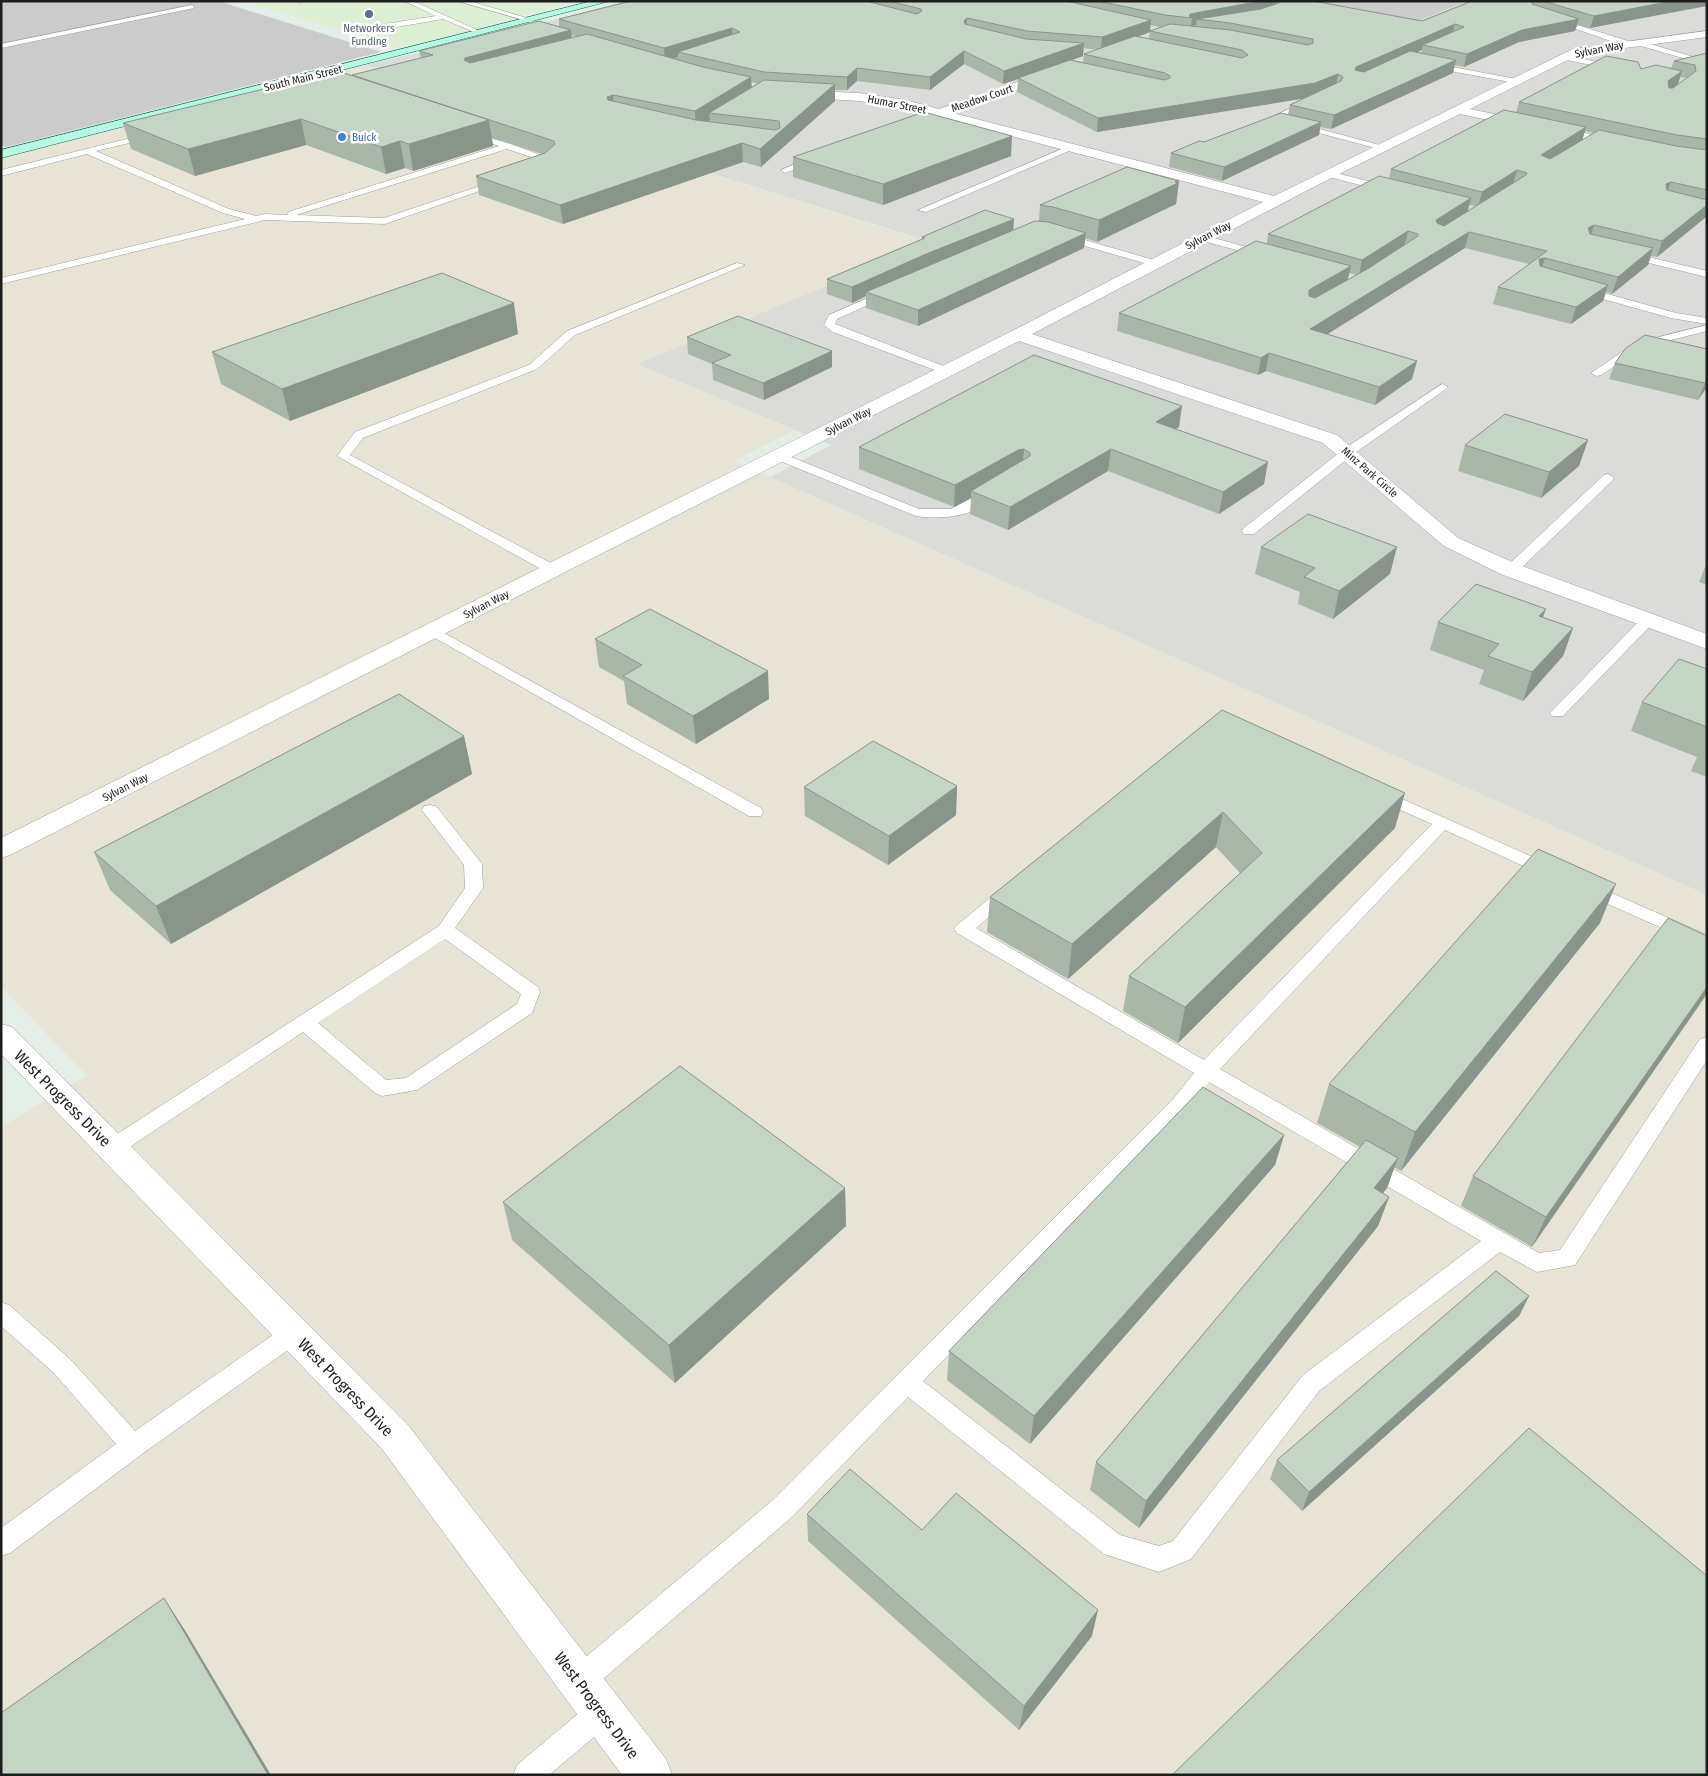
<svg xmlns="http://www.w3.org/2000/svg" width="1708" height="1776" font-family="'Fira Sans Condensed',sans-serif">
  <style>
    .residential { fill: #dbdbda }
    .commercial { fill: #dcefd3 }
    .industrial { fill: #e7e4d5 }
    .religious { fill: #cbcbcb }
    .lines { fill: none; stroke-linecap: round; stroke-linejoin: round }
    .lane-casing { stroke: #9e9e9e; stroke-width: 1 }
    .street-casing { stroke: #9e9e9e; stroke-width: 1 }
    .secondary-casing { stroke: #067257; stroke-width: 1 }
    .lane { fill: #fff; fill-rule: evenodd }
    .street { fill: #fff; fill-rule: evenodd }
    .secondary { fill: #b7f8e4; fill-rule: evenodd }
    .wall { fill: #a9b7a9; fill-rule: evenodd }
    .shaded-wall { fill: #89958a }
    .building { fill: #c4d5c5; stroke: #89958a }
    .service-dot { fill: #5c6f8a; stroke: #fff; stroke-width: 2 }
    .shop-dot { fill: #3f7fe0; stroke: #fff; stroke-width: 2 }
    .labels { text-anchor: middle; stroke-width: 5; stroke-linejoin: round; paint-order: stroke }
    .far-service-label { font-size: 11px; fill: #4e5e75; stroke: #fff }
    .far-street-label { font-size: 11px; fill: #1d1d1d; stroke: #fff }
    .far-shop-label { font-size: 11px; fill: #366cbe; stroke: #fff; text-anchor: start }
    .near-street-label { font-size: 16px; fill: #1d1d1d; stroke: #fff }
  </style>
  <rect width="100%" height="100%" fill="#e3eee7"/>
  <!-- residential -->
  <path class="residential" d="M627,1H1294L1410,24L1467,1H1707V895L770,477L831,445L637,364L931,242L365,65L492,36Z"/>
  <!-- commercial -->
  <path class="commercial" d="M244,1H579L399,49Z"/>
  <!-- industrial -->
  <path class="industrial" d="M365,65L932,243L637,364L795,430L734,461L1707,895V1775H1V1127L87,1075L1,987V158Z"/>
  <!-- religious -->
  <path class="religious" d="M1,1H218L381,52L6,147L1,145Z
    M1294,1H1467L1410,24Z"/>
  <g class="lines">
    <!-- lane casing -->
    <g class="lane-casing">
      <path id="lane" d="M296,1H303L300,3Z
        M404,1H413L484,33L479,34L443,19L397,27L368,29L365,27L436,16Z
        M457,1H469L534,20L531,22Z
        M192,5L194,8L1,48V44Z
        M1555,18L1631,42L1632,44L1625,46L1553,21Z
        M1637,40L1707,61V65L1634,44Z
        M1565,55L1616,66L1620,68L1616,70L1562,59V55Z
        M1431,63L1516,79L1520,81L1516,83L1428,67L1427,65Z
        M1306,101L1313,103L1282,119L1387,147L1383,150L1274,121V116Z
        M468,132L511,144L556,161L547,168L543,165L546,162L507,149L296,215L384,218L498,180L505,182L385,224L265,220L1,284V278L245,219L223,213L87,154L1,176V170L151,133H154V137L96,151L229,209L256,216L265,214L287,215L288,212L499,146L468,136Z
        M1069,146L1076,148L926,212L918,210Z
        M815,156L819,159L818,161L785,173L781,170Z
        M1328,171L1391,187L1392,189L1388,192L1325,176L1324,174Z
        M1061,233L1157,261L1159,263L1154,266L1058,238L1056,236Z
        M1203,235L1268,253L1270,255L1265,258L1200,240L1198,238Z
        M1627,252L1707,271V277L1624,257L1622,255Z
        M737,263L745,265L575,335L537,369L363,438L350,455L558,567L560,570L558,573H548L337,456L355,432L529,365L567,331Z
        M1582,287L1676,313L1707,318V324L1671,318L1578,292V288Z
        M888,289L893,292L892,294L837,319L835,324L951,369V373H943L833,332L824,325L829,315Z
        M1707,325V331L1643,347L1601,375L1597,376L1591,373L1635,343Z
        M1442,384L1448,387L1446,389L1352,455L1254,534H1244L1242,531L1244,528L1344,449Z
        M779,452L919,509H951L985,491H993L995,494C977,517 943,520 916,516L775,459L773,456Z
        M1608,474L1614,478L1612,481L1516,573H1506L1504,570L1506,567L1604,475Z
        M1647,617L1654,621L1652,624L1563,716H1553L1550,713L1553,710L1642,618Z
        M433,627L761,808L763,812L761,816H749L428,634L426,631Z
        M1382,790L1555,867L1558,871L1555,875H1543L1445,830L1220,1069L1539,1253L1560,1250L1700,1039L1707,1037V1060L1575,1265L1537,1272L1500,1252L1319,1391L1191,1559L1159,1572L1104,1554L908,1397L791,1518L589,1691L579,1695L569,1691L565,1681L569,1671L773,1500L1174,1098L1194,1073L957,933L954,929L957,925L1001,889H1013L1016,893L1013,897L976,928L1204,1060L1432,824L1376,799L1374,795L1376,791ZM1209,1082L1481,1241L1303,1375L1173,1541L1159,1546L1120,1535L923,1381L1188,1108Z
        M430,805L436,806L482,864L483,888L455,928L538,987L540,992L532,1013L417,1090L382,1096L375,1093L303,1032L119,1154L112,1156L105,1154L102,1148L105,1142L439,926L465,888L464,865L422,810L424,806ZM445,939L521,994L517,1004L406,1078L386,1080L318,1023Z
        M1589,883L1707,935V948L1583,893L1580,889L1583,885Z
        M1,1302L9,1305L70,1359L135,1431L286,1326L294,1323L302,1326L305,1333L302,1340L142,1454L10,1553L1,1556V1528L116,1444L54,1373L1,1326Z
        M602,1698L612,1702L616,1712L612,1722L549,1775H513L517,1765L592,1702Z"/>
    </g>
    <!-- street casing -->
    <g class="street-casing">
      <path id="street" d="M1707,31V37L1580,54L1470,109L1624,141L1629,142L1631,145L1629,148L1624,149L1460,114L1333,177L1032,334L1337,435L1458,538L1519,565L1707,634V649L1503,575L1444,546L1323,443L1019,341L10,855L1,858V838L1012,331L1263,202L904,108L859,101L797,97L791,93L793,90L859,93L905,100L939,109L1052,70L1056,72V76L953,113L1274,196L1573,49Z
        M1,1024L12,1027L408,1425L666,1759L672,1775H622L382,1449L1,1054Z"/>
    </g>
    <!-- secondary casing -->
    <g class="secondary-casing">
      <path id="secondary" d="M592,1H610L1,158V150Z"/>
    </g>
    <!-- lane -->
    <use href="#lane" class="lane"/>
    <!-- street -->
    <use href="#street" class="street"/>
    <!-- secondary -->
    <use href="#secondary" class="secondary"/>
  </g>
  <!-- wall -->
  <path class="wall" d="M631,1H868L867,2H870V1H1313L1422,21L1472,1H1707L1590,28L1577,25L1575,31L1519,42L1464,67L1454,65L1453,73L1331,129L1320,127L1319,135L1222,181L1169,167L1171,153L1288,114L1290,105L1304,98L1097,132L1017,92L1018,79L1003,84L964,64L930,90L857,81L847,90H835V101L761,167L743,162L563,224L479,195L476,176L542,154L492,138L493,146L413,171L405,168L386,174L306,145L195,176L131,149L123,123L352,75L421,58L419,51L559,27V19ZM1150,25L1160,27L1150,31L1149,39L1138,37L1150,32ZM572,35L574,36L578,37L572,38ZM1083,48L1098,50L1084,54L1083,63L1072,60L1083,56ZM1422,50L1421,53L1417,52L1420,51ZM751,82L758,84L752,87Z
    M1707,53L1706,217L1657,257L1651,256L1648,265L1612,294L1606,292L1603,301L1571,324L1493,304L1498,287L1529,264L1465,248L1327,334L1412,379L1375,405L1266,371L1258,375L1117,331L1119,313L1267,243L1268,234L1389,178L1391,169L1516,113L1519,102L1641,69L1671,68L1674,61ZM1680,77L1687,78L1673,88L1678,84ZM1585,131L1594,133L1582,140ZM1469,205L1475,206L1468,211ZM1349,273L1356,275L1348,280Z
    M1011,156L883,205L793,177V157Z
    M1179,181L1176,204L1097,242L1085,238L1084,248L918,326L866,308V296L852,303L827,294V279L922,239V237L1013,230L1039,221L1040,205Z
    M518,334L290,421L221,384L212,352Z
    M687,337L832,367L764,400L713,380L712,364L688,354Z
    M1707,349V387L1698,400L1609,379L1615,363Z
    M1179,427L1176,429L1264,484L1219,514L1108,471L1008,530L970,514L971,498L954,507L859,469V447Z
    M1588,440L1579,466L1541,498L1458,471L1465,445Z
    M1261,547L1390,574L1333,619L1298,604L1300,592L1255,574Z
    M1707,562V585L1699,582Z
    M1543,617L1573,628L1563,656L1523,701L1479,684L1484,670L1430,650L1438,622Z
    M595,639L769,699L696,744L627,704L624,681L599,667Z
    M1707,669V777L1691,771L1697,757L1631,731L1642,702Z
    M1222,710L1395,828L1178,1043L1123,1011L1129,976L1240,873L1216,847L1068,979L987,932L990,897Z
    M464,736L472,774L171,944L110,890L94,852Z
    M957,786L956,815L888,865L805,816L804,787Z
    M1600,923L1401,1171L1394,1167L1387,1188L1383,1193L1389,1197L1378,1226L1139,1528L1090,1490L1096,1462L1360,1147L1317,1123L1329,1084Z
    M1707,936L1532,1247L1461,1206L1473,1176Z
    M1284,1135L1275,1165L1030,1444L947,1380L949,1351Z
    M845,1188L846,1226L675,1383L512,1240L503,1202Z
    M1529,1296L1519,1316L1302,1511L1270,1479L1277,1460Z
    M807,1514L922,1530L1092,1636L1019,1730L808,1541Z"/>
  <!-- shaded-wall -->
  <path class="shaded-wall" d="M1261,1H1276L1275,8L1197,19L1196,25L1191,26L1192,18L1189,16L1190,14Z
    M1672,1H1707V6L1590,28L1594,16Z
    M967,18L966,30L964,21Z
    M1579,19L1575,31L1519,42L1464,67L1467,54L1522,30Z
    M1151,20L1150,32L1101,50L1102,37Z
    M1455,24L1452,36L1423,45L1422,50L1353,80L1356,67Z
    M732,28L733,40L678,52V57L665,61L664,48Z
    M571,30L573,46L466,77L464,60L465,58Z
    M1084,43L1083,56L1019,79L1018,78V79L1003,84L1004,71Z
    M964,51V64L930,90V77Z
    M1456,60L1453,73L1331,129L1334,115Z
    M857,68V81L847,90V77Z
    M1682,71L1678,84L1664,95L1668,81Z
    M1338,74L1336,87L1313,97L1097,132L1098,118Z
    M751,77L752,94L709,113L710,120L696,129L695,111Z
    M835,84V101L761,167L760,149Z
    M613,95L614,112L609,114L607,97Z
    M301,119L306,145L195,176L188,149Z
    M489,120L493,146L413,171L409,144Z
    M1321,122L1319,135L1222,181L1224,167Z
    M1586,127L1582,142L1537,170L1541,155Z
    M1012,136L1011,156L883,205V184Z
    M400,141L405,168L386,174L381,147Z
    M742,143L743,162L563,224L560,205Z
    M1517,170L1513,185L1478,207L1482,192Z
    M1179,181L1176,204L1097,242L1099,220Z
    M1671,182L1665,197L1666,184Z
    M1471,198L1467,214L1433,236L1436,220Z
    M1707,205L1706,217L1657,257L1662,241Z
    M1014,219L1013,234L866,292V296L852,303V287L926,254Z
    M1594,225L1589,241L1588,228Z
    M1408,231L1404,247L1359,276L1362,260Z
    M1469,232L1465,248L1307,347L1310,329Z
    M1086,233L1084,248L918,326V310Z
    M1653,248L1648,265L1612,294L1618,277Z
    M1545,258L1540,274L1539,259Z
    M1351,266L1347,283L1306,306L1309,290Z
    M1608,285L1603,301L1571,324L1576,307Z
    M514,303L518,334L290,421L282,389Z
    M832,351V367L764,400L763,383Z
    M1269,353L1266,371L1258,375L1261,358Z
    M1417,361L1412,379L1375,405L1379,387Z
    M1707,380V387L1698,400L1705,383Z
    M1182,406L1179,427L1153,443L1156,422Z
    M1588,440L1579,466L1541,498L1549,472Z
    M1024,449L1022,470L971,491V498L954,507L955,485L1018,450Z
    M1111,449L1108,471L1008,530L1010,507Z
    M1268,462L1264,484L1219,514L1223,492Z
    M1397,547L1390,574L1333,619L1339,591Z
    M1546,609L1536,636L1539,616Z
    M1573,628L1563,656L1523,701L1532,672Z
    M768,671L769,699L696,744L693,716Z
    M464,736L472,774L171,944L156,906Z
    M957,786L956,815L888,865L889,836Z
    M1405,793L1395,828L1178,1043L1185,1007Z
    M1223,812L1216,847L1068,979L1072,944Z
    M1616,884L1600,923L1401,1171L1415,1132Z
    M1707,987V994L1532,1247L1546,1217Z
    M1284,1135L1275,1165L1030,1444L1034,1416Z
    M1398,1158L1387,1188L1363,1218L1374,1188Z
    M845,1188L846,1226L675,1383L669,1345Z
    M1389,1197L1378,1226L1139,1528L1146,1501Z
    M1529,1296L1519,1316L1302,1511L1309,1492Z
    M164,1598L186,1632L271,1775H268Z
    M1098,1610L1092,1636L1019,1730L1024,1706Z"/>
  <!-- building -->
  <path class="building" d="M631,1H866L917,14L922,11L921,9L889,1H1066L1151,20L1102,37L1027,31L967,18L964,21L965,24L1026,39L1084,43L1004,71L964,51L930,77L857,68L847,77L764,72L678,52L740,32L732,28L664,48L559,19Z
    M1098,1H1261L1190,14L1189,16L1192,18L1165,15Z
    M1278,1H1313L1422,21L1472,1H1532V4L1579,19L1522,30L1467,54L1423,45L1464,27L1455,24L1356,67L1355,70L1364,72L1410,51L1456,60L1334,115L1290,105L1341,81L1343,77L1338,74L1315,83L1098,118L1018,78L1070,60L1164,80L1170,78V76L1165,73L1084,54L1135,36L1242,58L1248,55L1242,50L1150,31L1170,24L1230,30L1308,45L1313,43V39L1230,23L1197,19L1261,9L1279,3Z
    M1543,1H1672L1594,16Z
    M539,21L571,30L465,58L464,60L470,63L587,34L703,67L751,77L695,111L613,95L607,97L608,100L696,120L775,130L780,128L779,121L709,113L764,80L835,84L760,149L742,143L560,205L476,176L545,153L555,144L554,141L352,75L433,55L419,51Z
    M1707,53V139L1677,135L1519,102L1606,56L1638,62L1641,69L1656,65L1682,71L1668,81L1669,88H1673L1696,71L1695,65L1674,61Z
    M338,71L489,120L409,144L400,141L381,147L301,119L188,149L123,123Z
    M1504,110L1586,127L1541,155L1550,159L1599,130L1676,146L1707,150V190L1671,182L1666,184L1667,190L1707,200V205L1662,241L1594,225L1588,228L1590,234L1653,248L1618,277L1545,258L1539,259L1540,266L1608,285L1576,307L1498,287L1547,251L1469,232L1310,329L1417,361L1379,387L1269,353L1261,358L1119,313L1256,241L1351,266L1309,290V296L1315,298L1369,268L1418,236V234L1408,231L1362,260L1268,234L1379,176L1471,198L1436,220L1437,223L1444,226L1526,175L1527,173L1517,170L1482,192L1391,169Z
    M924,112L1012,136L883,184L793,157Z
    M1281,113L1321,122L1224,167L1171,153L1199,141L1204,142Z
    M1127,167L1179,181L1175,182L1178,183L1099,220L1053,207L1040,205Z
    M985,210L1014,219L926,254L852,287L827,279L925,238L922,237Z
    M1035,221L1048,222L1086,233L918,310L866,292Z
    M442,273L514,303L282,389L212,352Z
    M738,316L832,351L763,383L712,363L731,355L687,337Z
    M1645,335L1707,349V380L1705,383L1615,363L1626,348Z
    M1034,355L1182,406L1156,422L1268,462L1223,492L1111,449L1010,507L971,491L1030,456V453L1024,449L1018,450L955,485L859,447Z
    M1505,414L1588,440L1549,472L1465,445Z
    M1308,514L1397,547L1339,591L1304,577L1315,568L1261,547Z
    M1476,584L1546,609L1539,616L1573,628L1532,672L1488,656L1499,644L1438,622Z
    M650,609L768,671L693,716L623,676L642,665L595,639Z
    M1679,659L1707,669V727L1642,702Z
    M399,694L464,736L156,906L94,852Z
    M1222,710L1405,793L1185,1007L1129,976L1262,853L1223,812L1072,944L990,897Z
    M873,741L957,786L889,836L804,787Z
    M1538,849L1616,884L1415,1132L1329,1084Z
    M1668,918L1707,936V987L1546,1217L1473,1176Z
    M680,1066L845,1188L669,1345L503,1202Z
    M1203,1087L1284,1135L1034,1416L949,1351Z
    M1366,1140L1398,1158L1374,1188L1389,1197L1146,1501L1096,1462Z
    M1496,1271L1529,1296L1309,1492L1277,1460Z
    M1529,1428L1707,1576V1775H1172Z
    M850,1469L922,1530L956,1493L1098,1610L1024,1706L807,1514Z
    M164,1598L268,1775H1V1713Z"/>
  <!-- markers -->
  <circle class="service-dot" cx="369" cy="14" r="5"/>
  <circle class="shop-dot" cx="342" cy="137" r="5"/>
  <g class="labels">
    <!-- far-service labels -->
    <g class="far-service-label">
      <text x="369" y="32">Networkers<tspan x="369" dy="13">Funding</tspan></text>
    </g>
    <!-- far-street labels -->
    <g class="far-street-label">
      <text transform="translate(1599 49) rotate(-11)" y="4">Sylvan Way</text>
      <text transform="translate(303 78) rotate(-14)" y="4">South Main Street</text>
      <text transform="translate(982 98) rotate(-19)" y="4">Meadow Court</text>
      <text transform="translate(897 104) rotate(11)" y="4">Humar Street</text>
      <text transform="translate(1208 235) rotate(-27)" y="4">Sylvan Way</text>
      <text transform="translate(848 421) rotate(-27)" y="4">Sylvan Way</text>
      <text transform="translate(1370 472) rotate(41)" y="4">Minz Park Circle</text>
      <text transform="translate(486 604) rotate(-27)" y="4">Sylvan Way</text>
      <text transform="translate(125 787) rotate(-27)" y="4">Sylvan Way</text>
    </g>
    <!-- far-shop labels -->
    <g class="far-shop-label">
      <text x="352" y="141">Buick</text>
    </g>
    <!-- near-street labels -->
    <g class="near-street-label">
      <text transform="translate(63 1098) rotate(45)" y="6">West Progress Drive</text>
      <text transform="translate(346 1387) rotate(46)" y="6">West Progress Drive</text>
      <text transform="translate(597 1705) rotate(53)" y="6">West Progress Drive</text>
    </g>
  </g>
  <!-- border -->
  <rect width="1708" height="1776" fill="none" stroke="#1d1d1d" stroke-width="5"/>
</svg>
